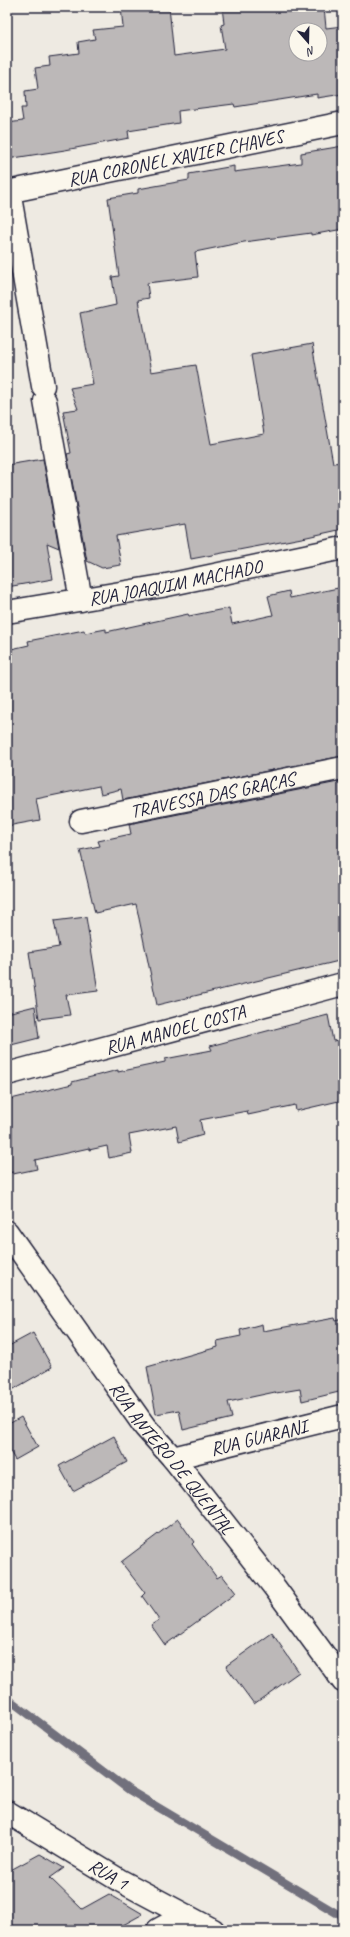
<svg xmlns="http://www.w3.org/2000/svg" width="350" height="1937" font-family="Caveat,sans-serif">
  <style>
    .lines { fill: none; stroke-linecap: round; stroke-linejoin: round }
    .stream { stroke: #716f7c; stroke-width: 8 }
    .building { fill: #bcb8b8; stroke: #22223b; fill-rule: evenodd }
    .minor-casing { stroke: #22223b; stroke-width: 25 }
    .minor { stroke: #fbf7ec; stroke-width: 22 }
    .labels { text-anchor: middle; stroke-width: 3; stroke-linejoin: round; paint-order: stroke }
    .street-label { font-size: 19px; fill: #22223b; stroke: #fbf7ec }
  </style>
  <rect width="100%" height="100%" fill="#eeeae2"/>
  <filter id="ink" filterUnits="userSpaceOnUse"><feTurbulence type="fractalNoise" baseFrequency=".025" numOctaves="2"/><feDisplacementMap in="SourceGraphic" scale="8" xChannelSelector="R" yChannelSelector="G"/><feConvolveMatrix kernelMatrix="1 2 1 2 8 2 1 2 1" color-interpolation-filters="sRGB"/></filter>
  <g filter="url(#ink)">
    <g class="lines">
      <!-- stream -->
      <path class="stream" d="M7,1698L129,1790L343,1917"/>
    </g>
    <!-- building -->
    <path class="building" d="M121,7H169L174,56L225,49L221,25L224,24L222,7H324L326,28L343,26V94L317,98V94L235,107L234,104L178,111L179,123L128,131L129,138L65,150L7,159V123L23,121L21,108H26L25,91L38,89L35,68L50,66L49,57L79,53L78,42L95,39L93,30L123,27ZM296,30H320V54H296Z
      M343,146V229L311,235V233L244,242L195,252L198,277L147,283L149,298L138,300L151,372L196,365L211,444L264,434L251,355L312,344L333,463L343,462V529L307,537L191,559L185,524L116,536L121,565L102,568L87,561L67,454L71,453L63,411L78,409L70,388L93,384L80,313L116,305L112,277L119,276L108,198L138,193V189L189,180V174L234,166V172L301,163V153Z
      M43,459L59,548L47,543L53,579L7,587V465Z
      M343,587V756L123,800L121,789L101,794L99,786L36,799L40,820L7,826V650L29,645L28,641L84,630L85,633L106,629V632L188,614L189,616L229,608L232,624L273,615L268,596L289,591L290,598Z
      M343,781V960L157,1005L136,904L95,913L80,850L100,846L98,841L131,834L129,824Z
      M86,917L98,991L66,995L70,1015L39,1019L29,952L59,947L54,921Z
      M35,1006L39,1038L7,1046V1013Z
      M328,1015L333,1041L343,1039V1100L296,1111L295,1105L248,1115L247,1111L200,1120L203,1135L179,1142L176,1126L129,1135L132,1153L109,1158L107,1146L89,1150V1148L35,1160L37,1169L13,1174V1172L7,1173V1100L72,1084V1082L118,1070V1072L165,1062V1059L212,1050L210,1046Z
      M335,1318L336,1321L343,1319V1391L302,1401L300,1389L276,1393L275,1392L228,1402L232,1418L183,1430L179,1410L156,1414L147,1367L218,1347L217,1341L241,1336L240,1330L262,1324L263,1331Z
      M33,1333L52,1367L7,1393V1347Z
      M21,1417L38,1447L15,1460L7,1446V1425Z
      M114,1436L127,1462L73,1491L59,1466Z
      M178,1519L194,1542L192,1544L217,1578L222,1575L236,1593L165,1645L151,1625L159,1620L142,1596L145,1593L121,1562Z
      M272,1633L299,1672L254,1704L226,1666Z
      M40,1854L64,1868L50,1878L82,1909L109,1894L143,1914L114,1930H7V1872Z"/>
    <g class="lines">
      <!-- minor casing -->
      <g class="minor-casing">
        <g id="minor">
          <path d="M9,191L43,386"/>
          <path id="s1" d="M7,192L343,123"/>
          <path d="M45,401L81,600"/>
          <path id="s2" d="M7,612L162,586L343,548"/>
          <path id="s3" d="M81,821L343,768"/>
          <path id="s4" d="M7,1074L343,984"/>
          <path id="s5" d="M7,1232L145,1427L173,1458L275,1588L343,1681"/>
          <path id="s6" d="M173,1458L343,1416"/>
          <path id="s7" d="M7,1812L119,1880L213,1930"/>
          <path d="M158,1930L184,1916"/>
        </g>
      </g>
      <!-- minor -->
      <use href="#minor" class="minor"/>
    </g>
  </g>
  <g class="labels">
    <!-- street labels -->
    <g class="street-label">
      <text dy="7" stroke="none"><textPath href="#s1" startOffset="172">RUA CORONEL XAVIER CHAVES</textPath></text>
      <text dy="7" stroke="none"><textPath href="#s2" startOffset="171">RUA JOAQUIM MACHADO</textPath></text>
      <text dy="7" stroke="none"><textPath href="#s3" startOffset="134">TRAVESSA DAS GRAÇAS</textPath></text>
      <text dy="7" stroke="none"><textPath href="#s4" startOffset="174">RUA MANOEL COSTA</textPath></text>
      <text dy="7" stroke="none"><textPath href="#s6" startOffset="88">RUA GUARANI</textPath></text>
      <text dy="7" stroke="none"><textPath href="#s5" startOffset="280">RUA ANTERO DE QUENTAL</textPath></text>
      <text dy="7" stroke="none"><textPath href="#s7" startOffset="119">RUA 1</textPath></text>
    </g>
  </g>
  <!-- margin -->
  <rect width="350" height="1937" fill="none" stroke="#fbf7ec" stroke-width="24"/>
  <rect x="12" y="12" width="326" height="1913" fill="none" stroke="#22223b" stroke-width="1.5" filter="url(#ink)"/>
  <!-- north arrow -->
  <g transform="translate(308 42) rotate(160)"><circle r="19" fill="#fbf7ec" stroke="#a4a2a5"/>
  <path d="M0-3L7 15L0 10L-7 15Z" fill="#22223b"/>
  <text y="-6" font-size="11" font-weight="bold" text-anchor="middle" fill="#22223b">N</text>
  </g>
</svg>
